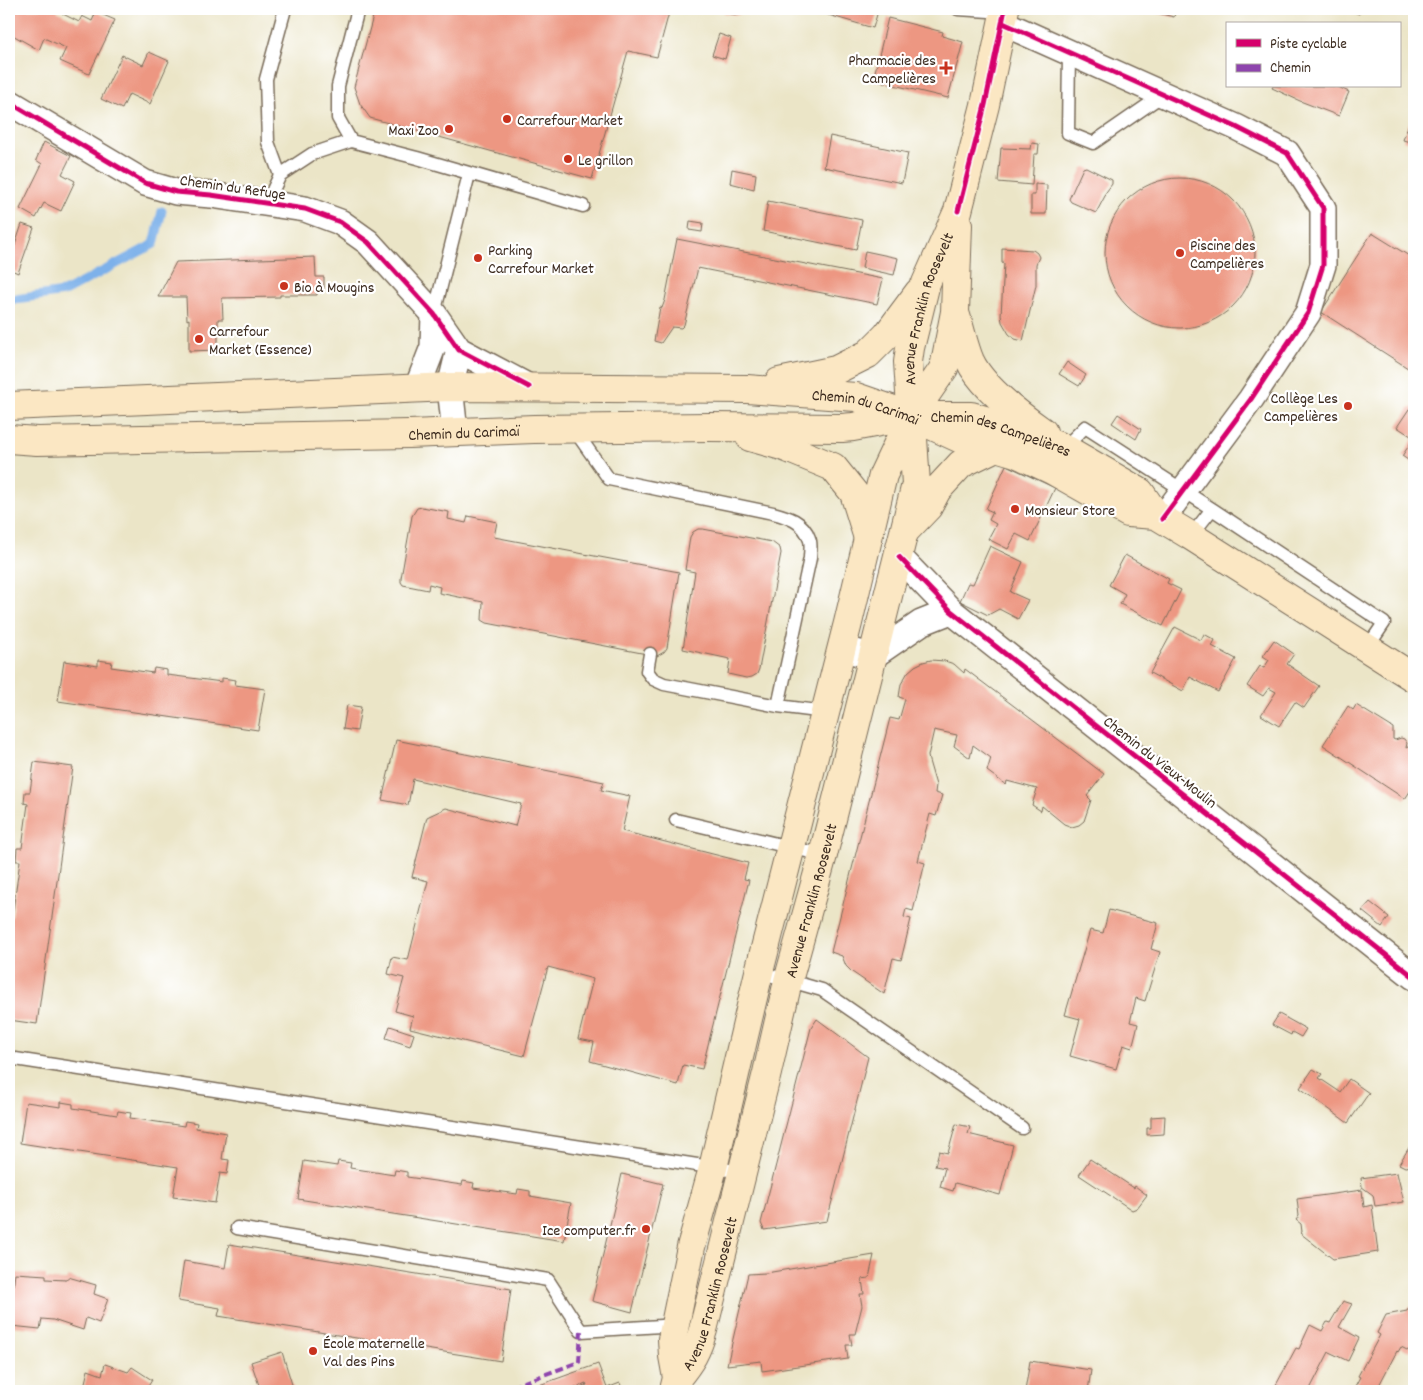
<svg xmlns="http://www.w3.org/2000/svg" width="1423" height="1400" font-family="Dekko,sans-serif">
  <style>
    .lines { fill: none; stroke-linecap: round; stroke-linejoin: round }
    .stream { stroke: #7db1ea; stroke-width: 9 }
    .building { fill: #ed9782 }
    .lane-casing { stroke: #796b59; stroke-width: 15 }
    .street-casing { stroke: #796b59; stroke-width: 28 }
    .secondary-casing { stroke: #796b59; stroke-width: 30 }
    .lane { stroke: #fff; stroke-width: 12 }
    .street { stroke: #fff; stroke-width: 25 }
    .secondary { stroke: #fbe7c3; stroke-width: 28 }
    .quiet { stroke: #8e44ad; stroke-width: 4; stroke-dasharray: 8 4; stroke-linecap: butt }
    .cycleway-casing { stroke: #fff; stroke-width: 8 }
    .cycleway { stroke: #d6006c; stroke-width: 5 }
    .poi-dot { fill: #c8321e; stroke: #fff; stroke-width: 2 }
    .labels { text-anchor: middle; stroke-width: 4.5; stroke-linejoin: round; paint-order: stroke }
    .poi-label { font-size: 16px; fill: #3b2a1e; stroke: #fff; text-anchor: start }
    .street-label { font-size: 16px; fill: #3b2a1e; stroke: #fff }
  </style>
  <rect width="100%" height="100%" fill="#fff"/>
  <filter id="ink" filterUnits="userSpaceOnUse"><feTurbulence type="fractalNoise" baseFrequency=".02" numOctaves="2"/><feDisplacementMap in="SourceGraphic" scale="10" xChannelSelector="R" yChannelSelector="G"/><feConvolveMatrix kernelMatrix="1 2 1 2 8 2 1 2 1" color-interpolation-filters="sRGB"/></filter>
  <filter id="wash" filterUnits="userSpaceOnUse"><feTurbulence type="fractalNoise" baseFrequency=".0096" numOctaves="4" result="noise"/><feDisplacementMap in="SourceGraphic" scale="20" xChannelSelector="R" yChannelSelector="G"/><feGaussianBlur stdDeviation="1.12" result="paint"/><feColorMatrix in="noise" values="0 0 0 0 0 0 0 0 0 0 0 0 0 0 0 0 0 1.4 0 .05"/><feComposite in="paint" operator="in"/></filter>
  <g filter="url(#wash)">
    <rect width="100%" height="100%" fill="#ebe5c7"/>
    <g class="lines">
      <!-- stream -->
      <path class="stream" d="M9,300L64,292L154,244L162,211"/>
    </g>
    <g id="blocks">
      <!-- building -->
      <path class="building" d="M9,9H58L57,11L79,22L82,16L92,21L96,12L115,20L89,74L60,61L66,48L44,38L39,50L9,33Z
        M375,9H670L657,57L628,51L592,179L370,118L360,104L354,87Z
        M725,9H740L739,15L724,13Z
        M826,9H875L874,10L878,11L873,28L825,14Z
        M1154,9H1176L1174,17L1153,12Z
        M1346,9H1361L1359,14Z
        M888,18L943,32L942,36L963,42L948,98L873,80Z
        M719,34L731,38L725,59L712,55Z
        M149,52L169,61L150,104L129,94L122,109L101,99L122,55L143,65Z
        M1273,86H1336L1349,92L1339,116L1300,101L1272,88Z
        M1414,110V130L1410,142L1403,140Z
        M830,136L908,153L902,183L824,167Z
        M44,142L71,156L62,174L75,181L61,211L44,203L36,218L20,209L42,164L36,160Z
        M1032,143L1039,144L1038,154H1034L1032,185L998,182L1001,148L1031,149Z
        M1086,167L1112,180V184L1104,195L1105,196L1096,213L1071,202L1069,199L1083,168Z
        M732,169L756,174L754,189L730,183Z
        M1105 253a75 75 0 1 1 150 0a75 75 0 1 1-150 0Z
        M1035,184L1047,185L1046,214H1031V195H1035Z
        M768,201L862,220L856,250L763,231Z
        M690,221L703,223L702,232L689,230Z
        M22,224L34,228L18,273L9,269V263Z
        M1372,233L1414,259V372L1321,312Z
        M677,239L883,279L877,304L698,268L684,325L681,328L672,327L661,343L654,341L660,307L662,308L665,300Z
        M1002,248L1033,250L1037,253L1039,257L1036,264V285L1023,341L1015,339L1009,334L1002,322L1001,315L1004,264L1002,263Z
        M865,251L898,258L894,275L862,268Z
        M315,257L316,277H324V290H317V295H280V297L222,298L223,319H218V350L189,351V319L187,320L186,297H158L176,262Z
        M1067,362L1086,375L1079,386L1059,374Z
        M1414,407V464L1402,456L1414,438L1397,427L1409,409Z
        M1118,414L1141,429L1136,439L1112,423Z
        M1006,465L1055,488L1030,541L1016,534L1008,549L988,539L996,524L989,520L993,512L986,509Z
        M422,507L449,512L448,519L466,523L468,516L497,522L494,537L679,572L667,648L664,652L657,656L487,623L482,620L483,602L439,593L440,587L429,584L428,590L403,585L401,582V578L412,516L417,508Z
        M698,529H703L772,542L780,548L781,553L759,669L757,674L752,677L746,678L728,674L730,659L683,649L695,572L685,570L690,537L693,532Z
        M990,546L1023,562L1010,592L1028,600L1018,619L999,609L988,615L960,601L968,583L973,584Z
        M1125,555L1169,579L1167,583L1181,590L1163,626L1120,604L1125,594L1109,585Z
        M1175,627L1201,640L1204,634L1215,640L1212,646L1236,659L1218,692L1190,677L1183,691L1150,673Z
        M1274,640L1294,654L1287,664L1319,686L1304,708L1295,702L1279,726L1261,715L1276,692L1269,688L1263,696L1247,686L1260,666L1264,668L1269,660L1263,656Z
        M98,660L112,662L111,667L153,673L154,668L167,670V675L222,682V678L236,680L235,685L265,689L258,730L58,701L64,661L98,666Z
        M931,660L945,661L954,664L964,673L965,669L1104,774L1087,796L1091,800L1084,821L1079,825L1072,827L1064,824L1042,806L1041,811L1032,805L1037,789L1007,781L1006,785L987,771L991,758L973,745L970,758L954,746L957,735L934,730L928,756L929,761L936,785L935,793L942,795L936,816L930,814L918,861L925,863L913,911L906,909L904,917L911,919L901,960L893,958L884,994L852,972L846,966L842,956L831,952L890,718L899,720L905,699L899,697L901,684L908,672L915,666L923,662Z
        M347,705L361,707L357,731L343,729Z
        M1356,705L1393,728V739L1395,740L1401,738L1404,739L1407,743L1406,748L1414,744V785L1405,799L1323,745L1348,706L1353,710Z
        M396,740L604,782L601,790L630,796L622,831L748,863L744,879L749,880L702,1069L683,1065L678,1085L590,1061L594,1042L578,1039L593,979L548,967L524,1056L410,1028L413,1016L395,1011L404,978L388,974L392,957L408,960L428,881L412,877L427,817L446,808L515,826L521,804L413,779L408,805L382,800Z
        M34,762L73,767L37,1024L9,1020V940L10,929L9,928V916L12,917L20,861H16L17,848H22L28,804L24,803L25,792H30Z
        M1370,902L1389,917L1382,927L1362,911Z
        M1109,910L1158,923L1151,949L1160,952L1145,1001L1136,998L1130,1022L1138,1024L1132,1048L1123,1045L1116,1069L1070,1056L1080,1019L1065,1015L1090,930L1103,933Z
        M1279,1014L1306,1029L1301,1037L1292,1032L1291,1035L1272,1025Z
        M817,1019L868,1057L827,1221L764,1230L761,1223L811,1028Z
        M390,1026L414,1034L410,1046L386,1038Z
        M1313,1069L1322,1074L1319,1078L1340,1092L1349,1079L1369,1093L1348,1123L1300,1088Z
        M26,1102L61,1107V1102L73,1104V1108L117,1115L118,1111L131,1113L130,1118L184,1126L185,1121L197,1123L196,1128L226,1133L222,1159L229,1160L227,1174L220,1173L215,1203L173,1197L178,1167L20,1143Z
        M1165,1116L1164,1134L1147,1135V1128H1151V1117Z
        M956,1124L970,1127L968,1134L1013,1145L1000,1195L955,1183L953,1191L940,1187L945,1168L935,1166L939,1151L948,1153Z
        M1410,1146L1414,1148V1166L1405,1167L1399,1164Z
        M1090,1159L1134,1188L1135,1186L1147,1195L1137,1208L1132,1210L1079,1175Z
        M304,1161L337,1166L338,1161L351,1163L350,1168L394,1175L395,1170L407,1172V1177L462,1185L463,1181L474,1183L473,1188L517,1194L518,1189L530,1191V1196L571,1203L564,1241L298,1199Z
        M1397,1173L1404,1202L1375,1206L1373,1195L1362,1187L1361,1178Z
        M622,1174L663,1184L632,1312L592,1301Z
        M1362,1190L1364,1207L1372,1205L1378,1252L1333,1259L1300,1233L1302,1232L1301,1224L1296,1220L1299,1216L1297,1199Z
        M229,1244L511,1289L501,1361L218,1316L220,1308L178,1301L184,1261L225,1268Z
        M874,1255L869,1278L862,1279L864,1294H860L862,1306L855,1334H850L852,1345H846L848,1359L762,1371L761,1361L727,1365L748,1274L766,1273Z
        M15,1273L46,1275V1279L66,1280L68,1277L96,1285L94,1294L108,1299L99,1323L86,1318L83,1330L53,1320L42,1319L40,1329L11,1326L10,1334H9V1298H12Z
        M1343,1301L1352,1304L1339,1327L1359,1338L1348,1361L1329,1352L1309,1391H1289L1276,1385L1296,1348L1299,1349L1310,1325L1322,1331L1327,1322L1330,1323Z
        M1410,1306L1414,1308V1341L1409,1351L1401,1347L1398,1352L1397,1351L1376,1391H1360L1354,1388L1360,1377L1358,1376L1380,1335L1377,1333L1386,1315L1407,1311Z
        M282,1352L294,1391H261L251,1362Z
        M1030,1361L1091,1370L1088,1391H1025Z
        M105,1364L128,1372L132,1367L152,1380L147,1388L153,1391H83L88,1370L102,1375Z
        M598,1364L607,1388L620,1383L623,1391H573L587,1385L586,1383L569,1390V1391H532L531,1388Z"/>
    </g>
  </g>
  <g filter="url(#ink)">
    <use href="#blocks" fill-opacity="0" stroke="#796b59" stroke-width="1"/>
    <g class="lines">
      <!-- lane casing -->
      <g class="lane-casing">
        <path id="lane" d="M958,9L1005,12
          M1069,52L1068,133L1093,143L1164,94
          M351,141L338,118V86L358,9
          M280,175L268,142L266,79L285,9
          M267,203L280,175L312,154L351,141L417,158L583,206
          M434,314L469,174
          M573,428L609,479L773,513C788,517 803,521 809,538C812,543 810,552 810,558L778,706L825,712
          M1064,448L1085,427L1212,509
          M1191,536L1212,509L1384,623L1367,648
          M650,654L647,671L653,679L664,684L778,706
          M676,820L823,855
          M759,972L822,990L1022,1128
          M9,1058L742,1172
          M237,1228L548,1280L581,1331L677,1325"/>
      </g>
      <!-- street casing -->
      <g class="street-casing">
        <path id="street" d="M1003,23L1236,127L1287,153L1323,208V265L1308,313L1251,399L1162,519
          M9,102L145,183L176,192L211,195L305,209L340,222L368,242L434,314L459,350L529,387
          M417,388L433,347L434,314
          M455,432L450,387L459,350
          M899,557L951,611L1414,977
          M842,649L873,656L921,623L951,611"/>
      </g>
      <!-- secondary casing -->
      <g class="secondary-casing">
        <g id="secondary">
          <path d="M956,316C961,331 964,347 970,361C982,387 1019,415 1043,432"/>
          <path d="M779,382L836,370L868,354L887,335L919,292"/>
          <path id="s1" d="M9,406L450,387L747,389L856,397L911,416L963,440L996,447L1016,453L1052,470L1128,513L1156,515"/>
          <path d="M750,437L782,446L833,467L854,493L868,538"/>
          <path id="s2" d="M9,439L37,441L409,434L534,429L709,427L842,428L853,427L911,416H971L988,421L1064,448L1140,492L1156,515L1191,536L1414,678"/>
          <path d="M906,530L928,507L937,490L961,464L996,447"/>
          <path id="s3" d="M677,1378C691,1361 697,1351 703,1330L767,1073L788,981L823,855L916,484L908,362L910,348L926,283L958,211L985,105L1005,9"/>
          <path d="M674,1390L677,1378L673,1356L672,1339L691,1247L713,1168L759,972L848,623L883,475L911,416L944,368L955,312L958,225"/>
        </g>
      </g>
      <!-- lane -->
      <use href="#lane" class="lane"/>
      <!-- street -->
      <use href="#street" class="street"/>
      <!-- secondary -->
      <use href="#secondary" class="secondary"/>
      <!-- quiet -->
      <path class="quiet" d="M500,1391L579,1362L581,1331"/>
      <!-- cycleway casing -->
      <g class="cycleway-casing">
        <path id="cycleway" d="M1003,23L1236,127L1287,153L1323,208V265L1308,313L1251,399L1162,519
          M9,102L145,183L176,192L211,195L305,209L340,222L368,242L434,314L459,350L529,387
          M958,211L985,105L1005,9
          M899,557L951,611L1414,977"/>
      </g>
      <!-- cycleway -->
      <use href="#cycleway" class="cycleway"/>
    </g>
  </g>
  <!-- markers -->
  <g class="poi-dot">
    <path d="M943.5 60.5h5v5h5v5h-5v5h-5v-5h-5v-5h5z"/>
    <circle cx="507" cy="119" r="5"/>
    <circle cx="449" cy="129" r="5"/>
    <circle cx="568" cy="159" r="5"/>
    <circle cx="1180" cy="253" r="5"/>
    <circle cx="478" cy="258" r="5"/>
    <circle cx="284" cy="286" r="5"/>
    <circle cx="199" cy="339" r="5"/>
    <circle cx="1348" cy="406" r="5"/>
    <circle cx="1015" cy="509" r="5"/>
    <circle cx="646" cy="1229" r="5"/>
    <circle cx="313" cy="1351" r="5"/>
  </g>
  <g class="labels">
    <!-- poi labels -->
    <g class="poi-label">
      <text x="936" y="65" text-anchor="end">Pharmacie des<tspan x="936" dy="18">Campelières</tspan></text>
      <text x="517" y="125">Carrefour Market</text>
      <text x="439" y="135" text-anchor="end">Maxi Zoo</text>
      <text x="578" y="165">Le grillon</text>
      <text x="1190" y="250">Piscine des<tspan x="1190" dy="18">Campelières</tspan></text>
      <text x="488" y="255">Parking<tspan x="488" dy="18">Carrefour Market</tspan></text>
      <text x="294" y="292">Bio à Mougins</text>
      <text x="209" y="336">Carrefour<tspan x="209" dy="18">Market (Essence)</tspan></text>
      <text x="1338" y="403" text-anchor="end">Collège Les<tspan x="1338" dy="18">Campelières</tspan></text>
      <text x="1025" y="515">Monsieur Store</text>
      <text x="636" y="1235" text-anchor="end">Ice computer.fr</text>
      <text x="323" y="1348">École maternelle<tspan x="323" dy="18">Val des Pins</tspan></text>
    </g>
    <!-- street labels -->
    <g class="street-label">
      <text transform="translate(233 186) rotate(8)" y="6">Chemin du Refuge</text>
      <text dy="6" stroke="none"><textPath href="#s3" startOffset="1106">Avenue Franklin Roosevelt</textPath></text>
      <text dy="6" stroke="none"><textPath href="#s1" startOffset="859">Chemin du Carimaï</textPath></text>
      <text dy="6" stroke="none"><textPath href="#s2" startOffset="455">Chemin du Carimaï</textPath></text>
      <text dy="6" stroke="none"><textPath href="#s2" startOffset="996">Chemin des Campelières</textPath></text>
      <text transform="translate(1161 761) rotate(38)" y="6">Chemin du Vieux-Moulin</text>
      <text dy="6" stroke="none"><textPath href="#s3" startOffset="498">Avenue Franklin Roosevelt</textPath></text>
      <text dy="6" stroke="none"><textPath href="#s3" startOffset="92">Avenue Franklin Roosevelt</textPath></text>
    </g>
  </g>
  <!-- margin -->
  <rect width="1423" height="1400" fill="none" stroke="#fff" stroke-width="30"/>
  <!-- legend -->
  <rect x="1226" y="22" width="175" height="65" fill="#ffffff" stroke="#b1aaa5"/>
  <rect x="1236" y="39" width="25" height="8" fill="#d6006c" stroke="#b1aaa5"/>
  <text x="1270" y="48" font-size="15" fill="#3b2a1e">Piste cyclable</text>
  <rect x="1236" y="64" width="25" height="8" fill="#8e44ad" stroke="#b1aaa5"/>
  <text x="1270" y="72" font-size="15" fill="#3b2a1e">Chemin</text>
</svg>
